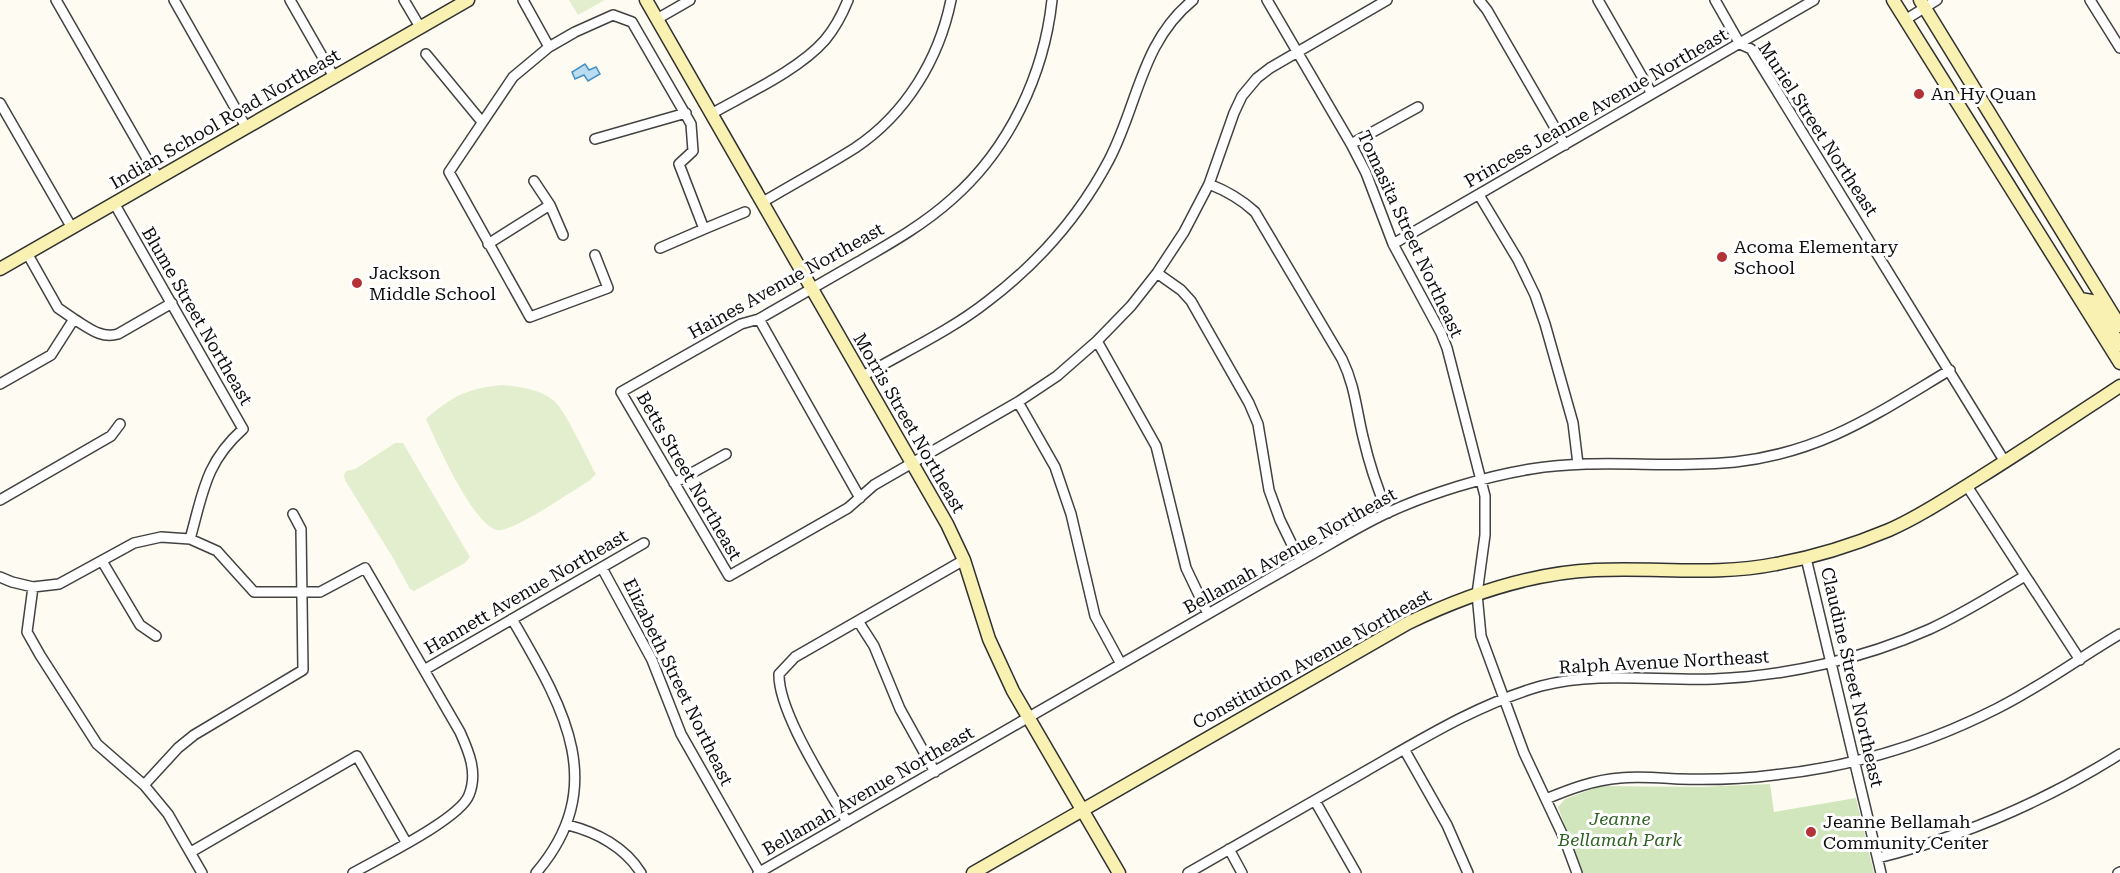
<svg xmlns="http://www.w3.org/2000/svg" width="2120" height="873" font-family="'Roboto Serif',serif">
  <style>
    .green { fill: #d2e6be }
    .pitch { fill: #e3eecf }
    .water { fill: #badcf1; stroke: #4790c2; stroke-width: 1.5 }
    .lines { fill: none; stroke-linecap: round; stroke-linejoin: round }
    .street-casing { stroke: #424242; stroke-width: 12 }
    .secondary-casing { stroke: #313131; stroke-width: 15 }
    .street { stroke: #fff; stroke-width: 9 }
    .secondary { stroke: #f8f1b2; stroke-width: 12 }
    .poi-dot { fill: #b43237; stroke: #fff; stroke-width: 2 }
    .labels { text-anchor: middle; stroke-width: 6; stroke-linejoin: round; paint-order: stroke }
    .poi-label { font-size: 18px; fill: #0f0f0f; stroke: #fff; text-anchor: start }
    .street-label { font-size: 18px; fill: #0f0f0f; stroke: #fff }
    .park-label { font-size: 18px; font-style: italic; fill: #306224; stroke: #fff }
  </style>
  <rect width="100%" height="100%" fill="#fefcf2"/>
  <!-- green -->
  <path class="green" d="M1770,784L1774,812L1856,798L1874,873H1582L1558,807L1565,799L1600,786L1701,787Z"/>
  <!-- pitch -->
  <path class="pitch" d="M569,0H605L578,15Z
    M503,385C521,387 539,389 553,400C565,409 587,458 596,474L589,481C569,493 522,526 501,530C477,535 435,439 426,419C452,396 468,388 503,385Z
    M395,443H403L470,557L465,563L414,591L410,589L393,558L345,480L344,475L346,471L355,469Z"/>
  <!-- water -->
  <path class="water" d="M585,64L589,70L596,67L600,74L588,81L584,75L575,79L572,72Z"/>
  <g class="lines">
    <!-- street casing -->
    <g class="street-casing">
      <path id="street" d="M56,0L158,178
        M174,0L246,127
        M290,0L334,77
        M404,0L420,27
        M523,0L549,47L513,77L449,172L530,317L608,288L595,255
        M1052,0C1044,75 1009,149 952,199C923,225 891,243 858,262C825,281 792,300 759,319L741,324L621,392L729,576L848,508L874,485L1018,402L1057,376L1097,341L1131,306L1157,273L1184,232L1209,184L1234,113L1242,96L1257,78L1270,68L1387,0
        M1267,0L1351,144L1366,173L1393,244L1441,333L1447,348L1485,496V535L1477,594L1481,636L1524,753L1564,838L1577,873
        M1479,0L1487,10L1565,145
        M1598,0L1652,94
        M1715,0L1740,44L1751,49L2005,462
        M2090,0L2120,48
        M657,19L690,0
        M1905,20L1937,0
        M549,47L575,32L613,15L632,22L691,124L693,151L679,164L704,229L745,212
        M426,54L482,122
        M0,103L72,228
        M711,114C746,94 799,70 825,40C835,28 842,15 848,0
        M595,139L686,113
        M1351,144L1418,107
        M534,181L550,205L563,235
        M1209,184C1227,191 1241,199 1255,212L1342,359C1355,386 1356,408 1363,437C1369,463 1377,488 1388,513
        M1479,195L1518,260L1535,295L1545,324L1573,423L1578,464
        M763,202C793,184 825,167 855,148C906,114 939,59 951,0
        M114,203L243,429C205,463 203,493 190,539
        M488,244L550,205
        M1393,244L1814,0
        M660,248L704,229
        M27,253L58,308L74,319
        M1157,273L1181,290L1191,301L1249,403L1258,424L1269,490L1280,520L1300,561
        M759,319L860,498
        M1097,341L1156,446L1186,568L1208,614
        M863,376C904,352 950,331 988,301C1038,263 1080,215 1109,160C1138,105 1141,42 1193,0
        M0,384L51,355L74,319C89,328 101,339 118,334L172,303
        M1018,402L1055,467L1071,514L1095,616L1121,664
        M674,483L726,454
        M1967,486L2080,660
        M0,500L111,436L120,424
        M1806,558L1881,873
        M102,561L140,625L156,636
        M602,568L652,660L681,734L760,873
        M0,577L12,582L33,587L59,584L134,543L161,537L190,539L217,551L254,592H320L365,568L460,732C469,752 478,773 469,795C460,819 379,858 353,873
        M33,587L27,632L40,655L97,744L144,785L168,814L202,873
        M512,619C561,704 612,784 536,873
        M858,621L874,646L900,709L935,772
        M424,670L644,543
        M1404,749L1447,825L1468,873
        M144,785L178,748L194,735L303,670L301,529L293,514
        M1546,799C1570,789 1594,780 1620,778C1639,776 1660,778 1679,779C1711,780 1743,779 1774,775C1851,767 1927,744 1996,709C2039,688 2079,658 2120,634
        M1315,801L1356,873
        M847,822C827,786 778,712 779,674L795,657L964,560
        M568,825C596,832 625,847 641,873
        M1229,849L1242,873
        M191,852L357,756L406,842
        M1878,858C1964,836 2044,802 2120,754
        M758,873L1300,561C1329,545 1357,527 1387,513C1428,494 1486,476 1531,469C1598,458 1667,469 1735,462C1823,452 1876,414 1950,370
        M1188,873C1247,839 1307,805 1366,771C1422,739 1478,704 1541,686C1598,671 1656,681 1714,679C1786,676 1863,659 1930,629C1963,614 1994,594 2025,576
        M2118,873L2120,872"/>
    </g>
    <!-- secondary casing -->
    <g class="secondary-casing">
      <path id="secondary" d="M646,0L947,524L964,560L989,639L1013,691L1119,873
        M1893,0L2120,363
        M1920,0L2120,326
        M0,269L468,0
        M2080,299L2092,301L2120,345
        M973,873L1408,623C1466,595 1530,573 1595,570C1655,567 1717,576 1776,564C1815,557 1853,545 1889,530C1921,516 1950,496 1979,478C2027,448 2073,417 2120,386"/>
    </g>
    <!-- street -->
    <use href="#street" class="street"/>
    <!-- secondary -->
    <use href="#secondary" class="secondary"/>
  </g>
  <!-- markers -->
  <g class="poi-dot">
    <circle cx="1919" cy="94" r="6"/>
    <circle cx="1722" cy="257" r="6"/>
    <circle cx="357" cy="283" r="6"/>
    <circle cx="1811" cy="832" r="6"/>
  </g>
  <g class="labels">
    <!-- poi labels -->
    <g class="poi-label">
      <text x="1931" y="100">An Hy Quan</text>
      <text x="1734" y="253">Acoma Elementary<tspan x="1734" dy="21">School</tspan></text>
      <text x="369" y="279">Jackson<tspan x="369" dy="21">Middle School</tspan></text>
      <text x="1823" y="828">Jeanne Bellamah<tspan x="1823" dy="21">Community Center</tspan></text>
    </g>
    <!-- street labels -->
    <g class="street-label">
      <text transform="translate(1596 108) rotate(-30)" y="6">Princess Jeanne Avenue Northeast</text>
      <text transform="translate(225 119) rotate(-30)" y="6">Indian School Road Northeast</text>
      <text transform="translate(1818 129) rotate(57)" y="6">Muriel Street Northeast</text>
      <text transform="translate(1410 234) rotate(65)" y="6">Tomasita Street Northeast</text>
      <text transform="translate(786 281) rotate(-29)" y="6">Haines Avenue Northeast</text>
      <text transform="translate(197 316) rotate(60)" y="6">Blume Street Northeast</text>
      <text transform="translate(909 423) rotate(60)" y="6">Morris Street Northeast</text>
      <text transform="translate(689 476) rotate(60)" y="6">Betts Street Northeast</text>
      <text transform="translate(1290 551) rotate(-29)" y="6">Bellamah Avenue Northeast</text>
      <text transform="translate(526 592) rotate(-30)" y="6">Hannett Avenue Northeast</text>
      <text transform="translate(1312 659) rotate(-29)" y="6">Constitution Avenue Northeast</text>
      <text transform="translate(1664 662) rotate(-3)" y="6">Ralph Avenue Northeast</text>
      <text transform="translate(1852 677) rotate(77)" y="6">Claudine Street Northeast</text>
      <text transform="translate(678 682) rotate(64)" y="6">Elizabeth Street Northeast</text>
      <text transform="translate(868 791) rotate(-30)" y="6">Bellamah Avenue Northeast</text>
    </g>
    <!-- park labels -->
    <g class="park-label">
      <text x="1620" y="825">Jeanne<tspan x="1620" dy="21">Bellamah Park</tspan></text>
    </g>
  </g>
</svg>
